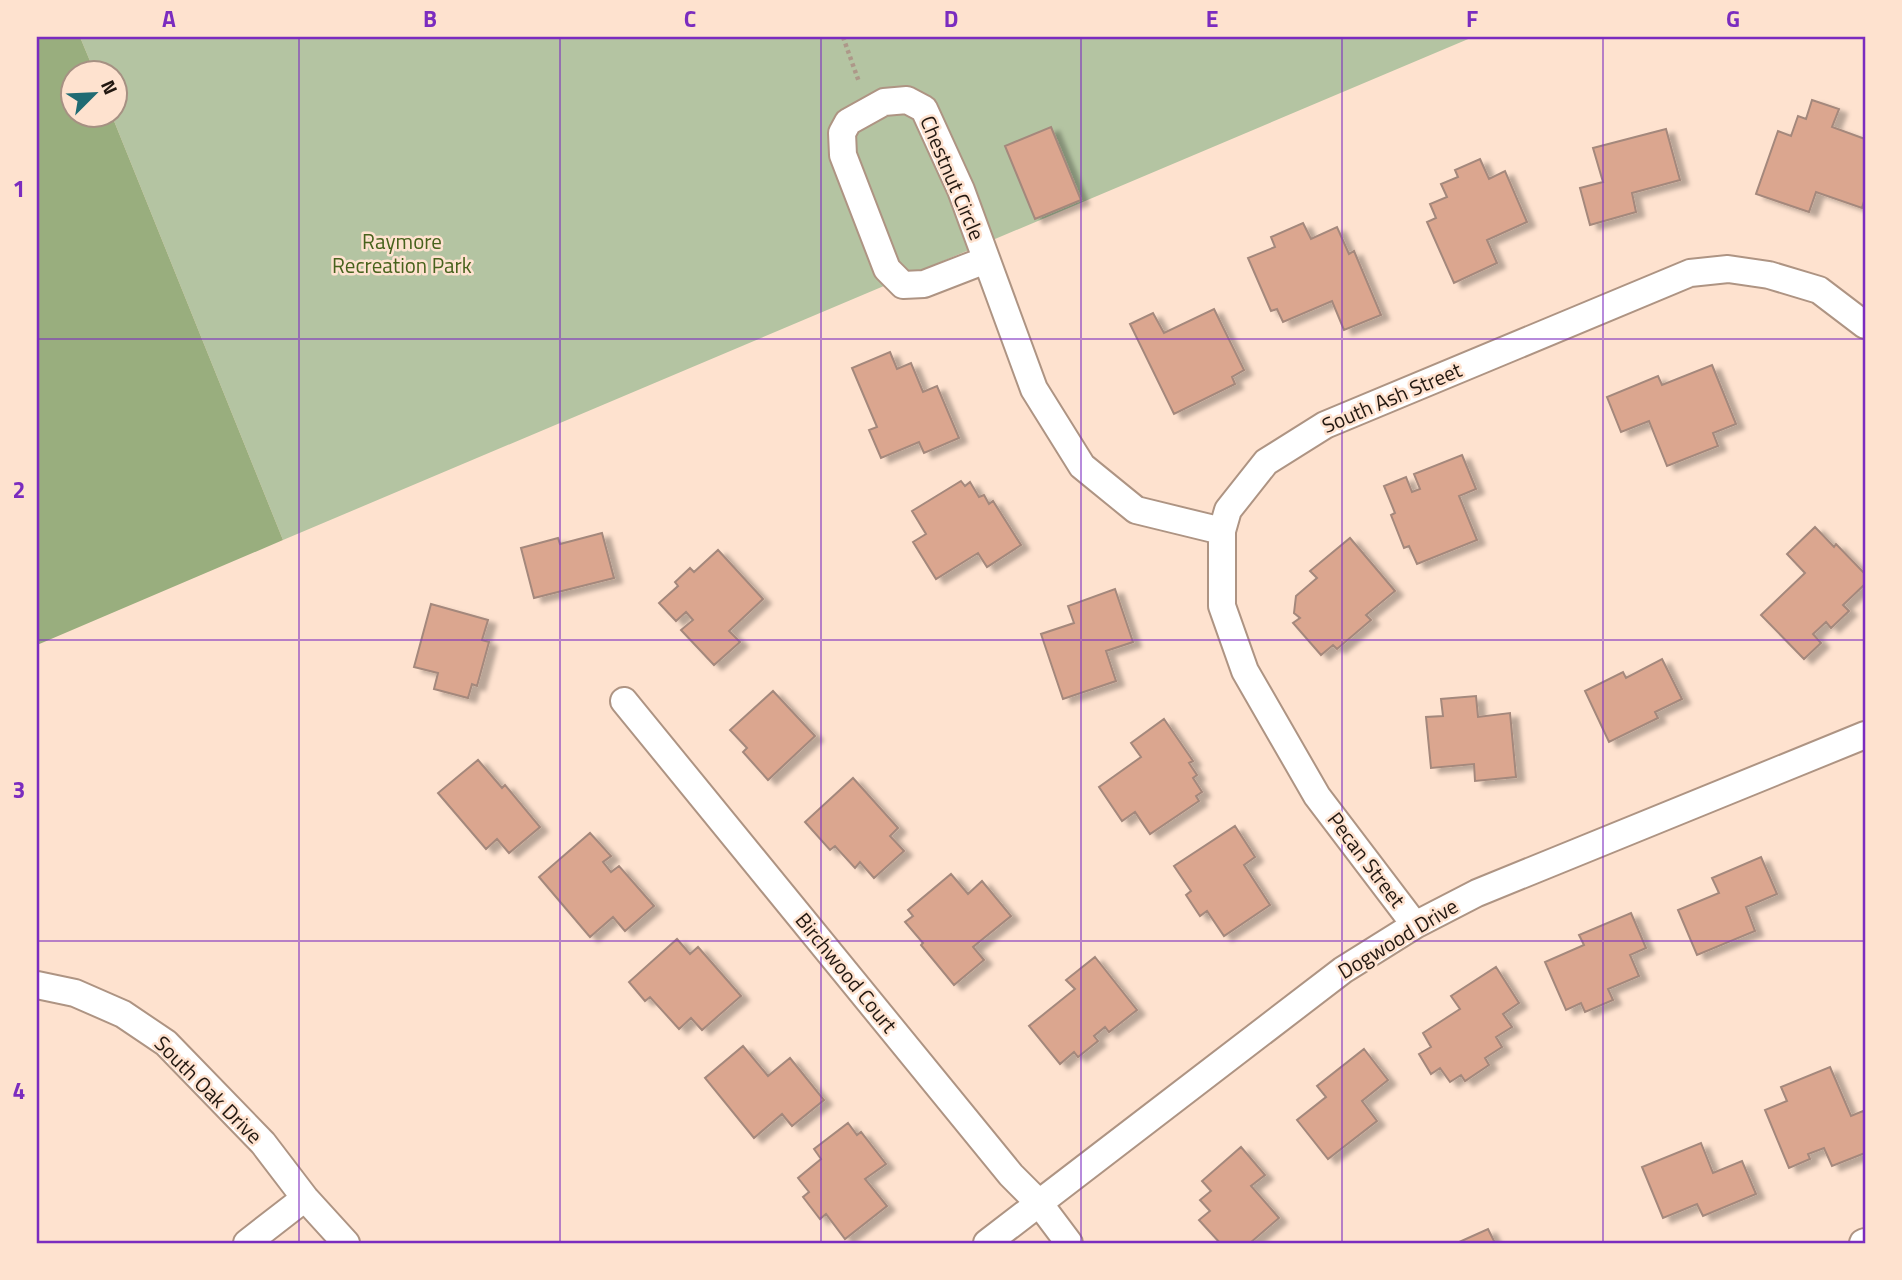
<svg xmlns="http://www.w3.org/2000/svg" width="1902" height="1280" font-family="'Titillium Web',sans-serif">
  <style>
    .green { fill: #b4c4a2 }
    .forest { fill: #99ae7e }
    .building { fill: #dba68f; stroke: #a4887c; stroke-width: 2; filter: url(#shadow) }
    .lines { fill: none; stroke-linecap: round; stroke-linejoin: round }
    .street-casing { stroke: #ae9483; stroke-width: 30 }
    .path { stroke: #ad9889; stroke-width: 4.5; stroke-dasharray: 3.5 3.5; stroke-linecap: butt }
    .street { stroke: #fff; stroke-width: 26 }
    .grid { fill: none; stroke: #7b2cbf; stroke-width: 2; stroke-opacity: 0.55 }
    .labels { text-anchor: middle; stroke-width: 5; stroke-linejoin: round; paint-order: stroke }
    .street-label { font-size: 21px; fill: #221811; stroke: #fee2cf }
    .park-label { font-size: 21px; fill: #47621c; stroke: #fee2cf }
    .neatline { fill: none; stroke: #7b2cbf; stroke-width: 2.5 }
    .grid-label { font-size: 23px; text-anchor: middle; font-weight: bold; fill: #7b2cbf }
  </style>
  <defs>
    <filter id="shadow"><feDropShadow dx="8" dy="4.5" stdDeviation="2" flood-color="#0004"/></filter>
  </defs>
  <rect width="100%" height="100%" fill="#fee2cf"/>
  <!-- green -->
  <path class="green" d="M80,37H1473L283,540L112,116H116V74L95,73Z"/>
  <!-- forest -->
  <path class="forest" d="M37,37H80L95,73L74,74V116H112L283,540L37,645Z"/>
  <!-- building -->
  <path class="building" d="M1812,100L1839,109L1832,127L1865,139V198L1862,208L1816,192L1809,212L1756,194L1778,131L1791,136L1798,116L1806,119Z
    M1051,127L1081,200L1035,219L1005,146Z
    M1666,129L1680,180L1632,193L1636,212L1590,225L1580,188L1603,182L1593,148Z
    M1480,159L1489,179L1505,171L1527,222L1487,240L1497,263L1454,283L1427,222L1436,218L1430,204L1447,197L1441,184L1458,177L1455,170Z
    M1303,223L1311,239L1337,227L1349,254L1354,251L1381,315L1344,330L1332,301L1283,322L1277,309L1271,311L1248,258L1275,247L1271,237Z
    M1214,309L1244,370L1232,377L1235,384L1174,414L1130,324L1153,313L1164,333Z
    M890,352L897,369L911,363L923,392L937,386L959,438L924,453L919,442L881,458L869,430L877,427L852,368Z
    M1712,365L1736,424L1713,433L1718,446L1667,466L1649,421L1621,432L1607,397L1658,376L1662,385Z
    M1462,455L1476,489L1459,496L1477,540L1417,564L1409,546L1404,548L1391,515L1395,513L1384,486L1406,477L1412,492L1420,489L1414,474Z
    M961,481L965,486L970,482L979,497L984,495L989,504L993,501L1021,545L987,567L978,553L936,579L913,542L926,534L912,511Z
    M1815,527L1834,547L1836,544L1865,574V584L1843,605L1849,611L1831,628L1826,622L1813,634L1821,643L1804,659L1761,615L1805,573L1787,554Z
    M602,533L614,578L534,598L521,548L558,538L560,544Z
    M1350,538L1395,591L1366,615L1371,620L1337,649L1333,645L1321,655L1293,623L1300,618L1294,613L1296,596L1317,578L1310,571Z
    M718,550L763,599L729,631L740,642L714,665L681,630L693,620L686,612L676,621L659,603L678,586L675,582L690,568L694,572Z
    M1115,589L1133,642L1106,651L1116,681L1063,699L1041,634L1074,623L1068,606Z
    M431,604L488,620L482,640L489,642L477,686L472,684L468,698L434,689L438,673L414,667Z
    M1662,659L1682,699L1655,712L1658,718L1609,742L1585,691L1623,672L1626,678Z
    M773,691L815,736L768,780L743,752L747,748L730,730Z
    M1476,696L1478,717L1510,713L1516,777L1475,781L1474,764L1431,768L1426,717L1443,716L1441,699Z
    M1164,719L1193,761L1189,763L1197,775L1193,778L1202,792L1196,796L1199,801L1150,834L1135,812L1122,821L1099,787L1141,757L1131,743Z
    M478,760L502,788L505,785L540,827L509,853L497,839L486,849L438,793Z
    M853,778L898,828L890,836L904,851L874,878L860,862L855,868L835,846L830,850L805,822Z
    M1235,826L1255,857L1244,865L1270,905L1224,936L1207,911L1200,916L1186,895L1191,891L1174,866Z
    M590,833L611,856L603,862L611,872L619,866L654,906L625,931L613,917L590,937L539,877Z
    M1761,857L1777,894L1746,907L1755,931L1697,955L1678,910L1719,893L1712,878Z
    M951,874L968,894L982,881L1011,916L973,947L984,960L954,985L921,945L923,943L905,922L913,916L908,910Z
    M1631,913L1646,948L1630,955L1639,976L1608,989L1613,1000L1585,1012L1581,1003L1566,1010L1545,962L1584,945L1579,935Z
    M677,939L690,954L698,947L741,996L702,1030L691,1018L679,1029L650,997L645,1001L629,982Z
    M1095,957L1137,1010L1109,1032L1105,1027L1094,1036L1098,1041L1078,1057L1074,1052L1060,1064L1029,1026L1075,989L1066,980Z
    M1496,967L1519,1003L1503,1014L1512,1027L1496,1037L1502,1047L1485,1058L1489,1065L1465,1081L1461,1075L1450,1082L1440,1068L1431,1074L1419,1054L1431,1047L1423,1033L1460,1009L1451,996Z
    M743,1046L768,1076L790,1058L824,1100L792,1126L782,1114L754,1138L705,1078Z
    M1364,1049L1388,1080L1362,1101L1377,1121L1328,1159L1297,1120L1326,1097L1317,1086Z
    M1830,1067L1851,1116L1863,1111L1865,1115V1153L1832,1166L1824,1148L1808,1154L1810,1159L1789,1168L1765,1110L1787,1101L1781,1087Z
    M848,1123L857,1135L861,1132L886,1164L865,1179L887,1206L845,1239L826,1214L820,1219L803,1197L809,1192L798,1178L821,1159L814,1149Z
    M1701,1143L1713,1173L1742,1161L1756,1194L1703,1216L1697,1204L1663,1218L1642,1167Z
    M1241,1147L1265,1175L1251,1186L1279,1218L1250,1243H1220L1199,1220L1210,1211L1200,1200L1211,1191L1202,1181Z
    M1488,1229L1495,1243H1457Z"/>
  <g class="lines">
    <!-- street casing -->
    <g class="street-casing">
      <path id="street" d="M986,260L924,284L903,285L887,269L843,155L842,133L848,122L884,102L907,100L924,109L961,190L1034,389L1082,466L1136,510L1222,531
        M624,701L1011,1175L1039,1203L1069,1243
        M1415,925L1317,796L1245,671L1222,606V531L1228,510L1266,462L1325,425L1690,273L1728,269L1769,275L1819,290L1865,325
        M37,985L75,993L123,1014L166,1043L263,1143L305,1198L346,1243
        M247,1243L305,1198
        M987,1243L1343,970L1415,925L1477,893L1865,735
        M1863,1243L1865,1242"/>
    </g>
    <!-- path -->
    <path class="path" d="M843,37L859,82"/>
    <!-- street -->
    <use href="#street" class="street"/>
  </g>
  <!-- grid -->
  <path class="grid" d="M299,37V1243M560,37V1243M821,37V1243M1081,37V1243M1342,37V1243M1603,37V1243M37,339H1865M37,640H1865M37,941H1865"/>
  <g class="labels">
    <!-- street labels -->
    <g class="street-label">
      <text transform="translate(952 178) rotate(67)" y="7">Chestnut Circle</text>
      <text transform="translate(1392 398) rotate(-23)" y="7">South Ash Street</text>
      <text transform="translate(1366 860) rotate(53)" y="7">Pecan Street</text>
      <text transform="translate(1398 939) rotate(-31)" y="7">Dogwood Drive</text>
      <text transform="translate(846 973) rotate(51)" y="7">Birchwood Court</text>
      <text transform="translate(208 1090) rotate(45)" y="7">South Oak Drive</text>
    </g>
    <!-- park labels -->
    <g class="park-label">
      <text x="402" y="249">Raymore<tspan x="402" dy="24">Recreation Park</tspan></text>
    </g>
  </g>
  <!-- border -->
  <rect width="1902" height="1280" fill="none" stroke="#fee2cf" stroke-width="77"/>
  <!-- north arrow -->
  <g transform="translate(94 94) rotate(66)"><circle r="33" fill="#fee2cf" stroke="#a69183" stroke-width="2"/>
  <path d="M0-5L12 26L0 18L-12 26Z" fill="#206b73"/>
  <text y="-10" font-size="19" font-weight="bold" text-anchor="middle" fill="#221811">N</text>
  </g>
  <rect x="38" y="38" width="1826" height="1204" class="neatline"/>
  <g class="grid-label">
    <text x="169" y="27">A</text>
    <text x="430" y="27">B</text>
    <text x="690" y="27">C</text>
    <text x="951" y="27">D</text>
    <text x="1212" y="27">E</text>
    <text x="1472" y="27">F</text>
    <text x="1733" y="27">G</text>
    <text x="19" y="197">1</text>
    <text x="19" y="498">2</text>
    <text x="19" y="798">3</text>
    <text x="19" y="1099">4</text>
  </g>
</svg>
